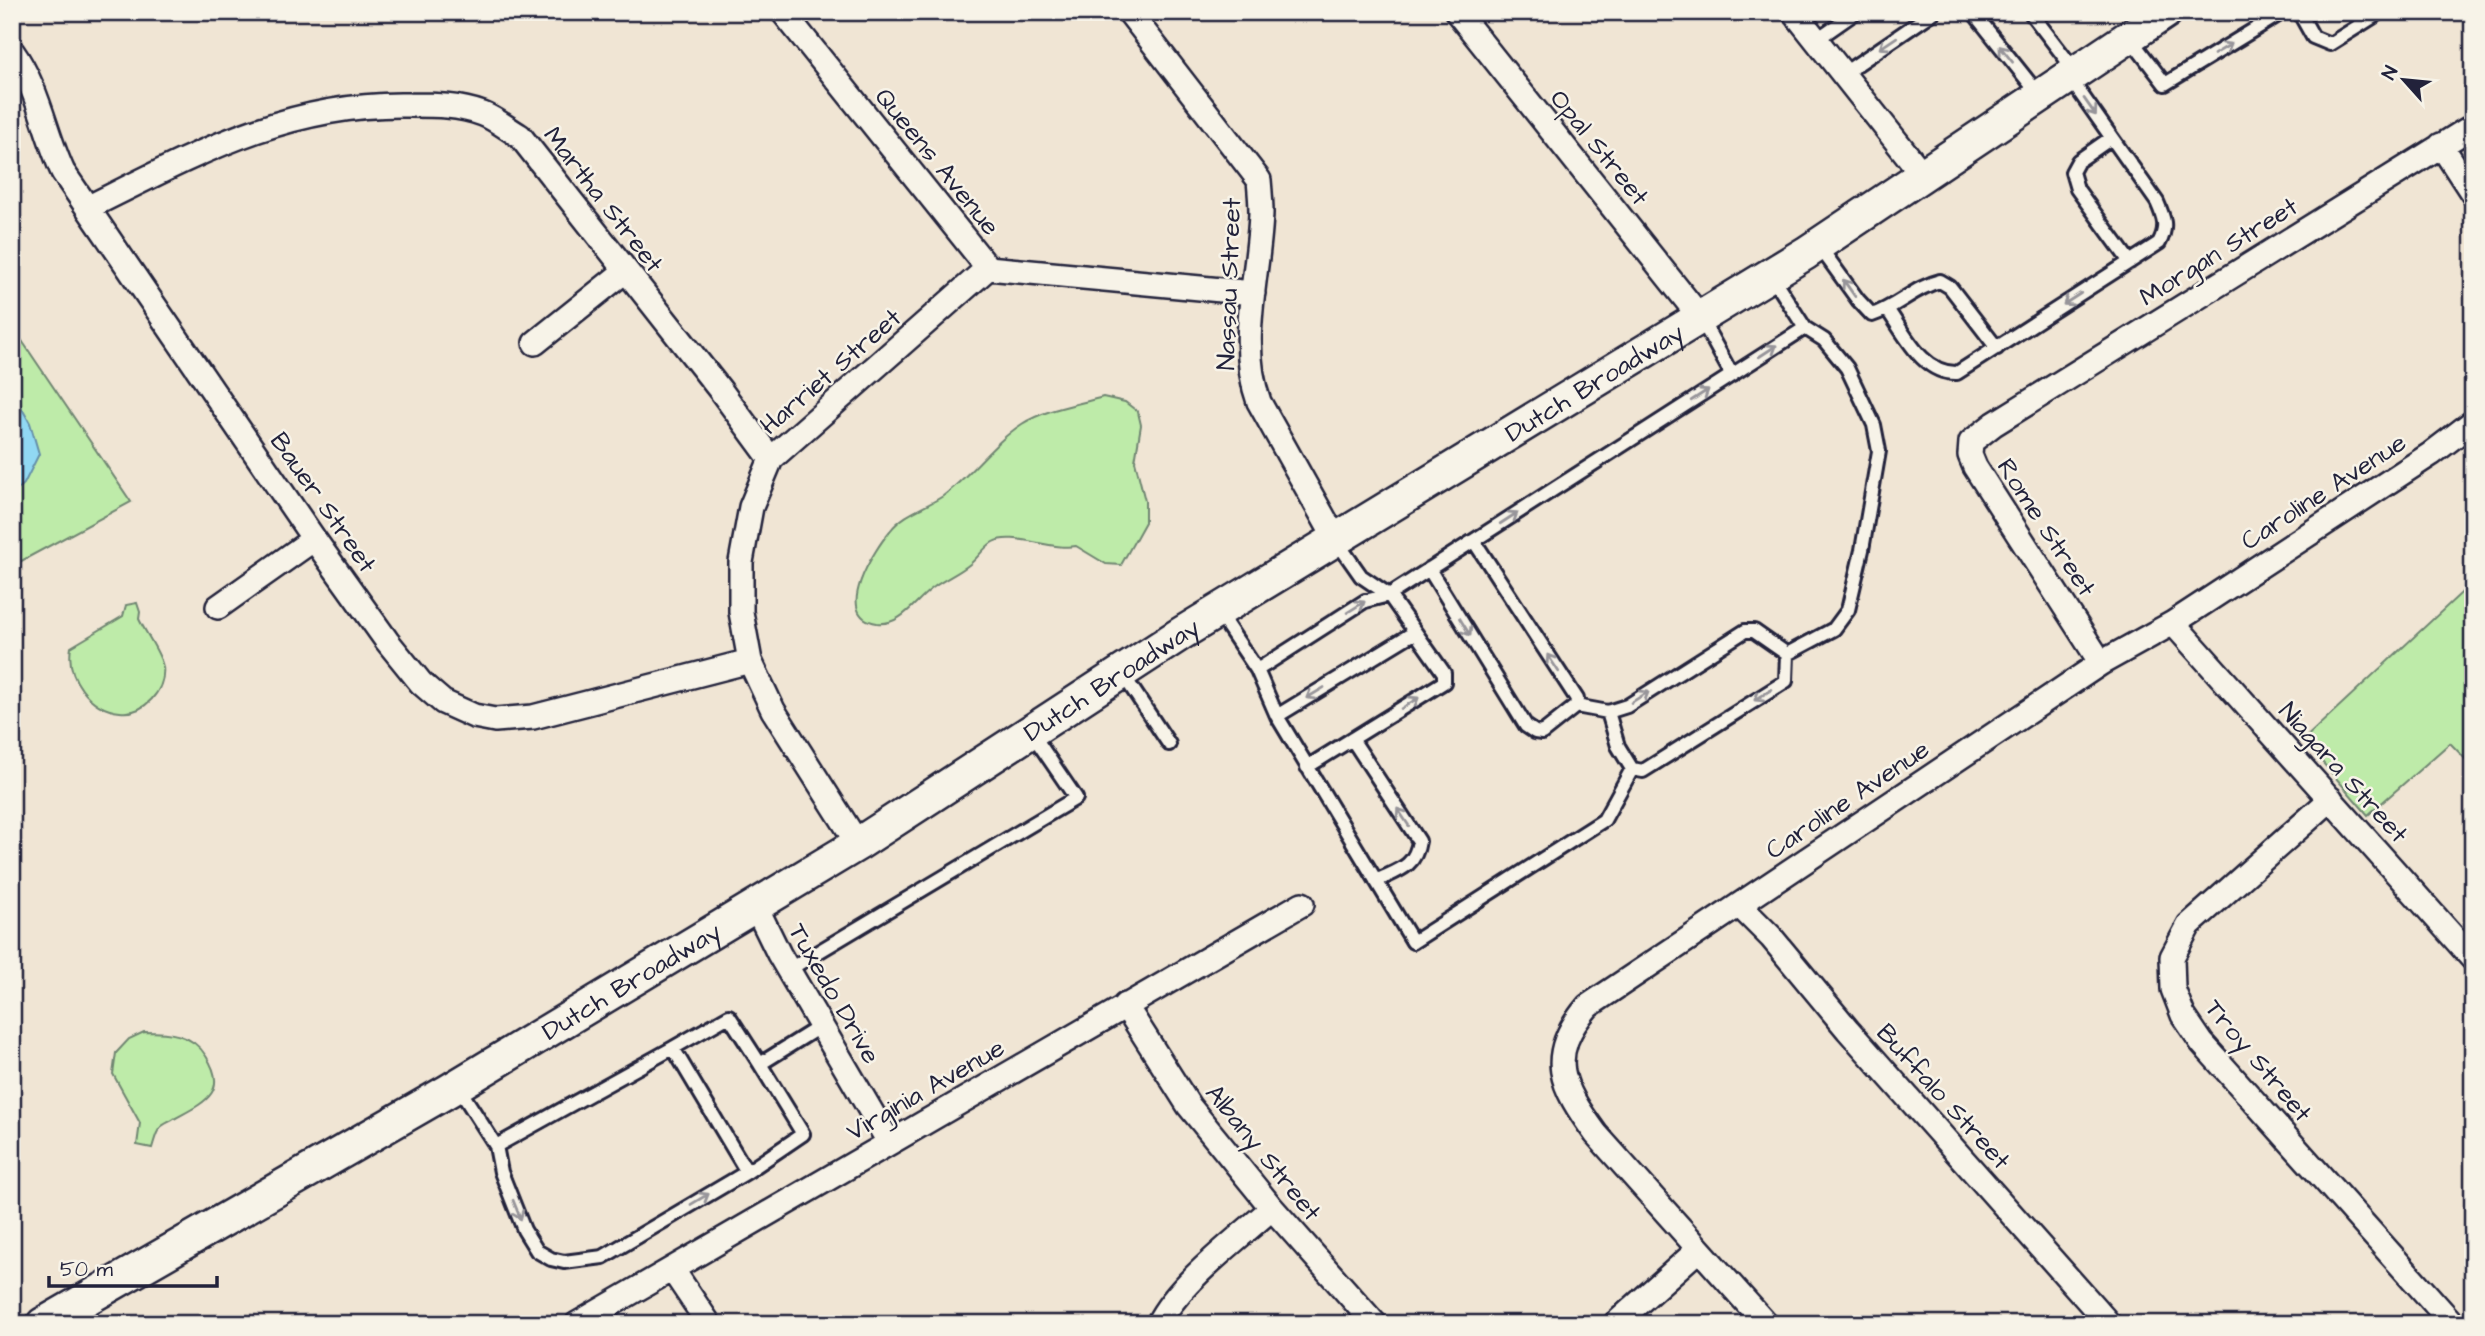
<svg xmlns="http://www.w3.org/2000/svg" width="2485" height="1336" font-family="'Architects Daughter',sans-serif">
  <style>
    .green { fill: #beeba9; stroke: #708672; stroke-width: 2 }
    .water { fill: #91d8f3; stroke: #658fa9; stroke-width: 2 }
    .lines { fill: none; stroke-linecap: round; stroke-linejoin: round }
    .service-casing { stroke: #22223b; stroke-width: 18 }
    .minor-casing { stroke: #22223b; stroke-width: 28 }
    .secondary-casing { stroke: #22223b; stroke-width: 37 }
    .service { stroke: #f7f3e8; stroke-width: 12 }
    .minor { stroke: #f7f3e8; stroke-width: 23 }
    .secondary { stroke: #f7f3e8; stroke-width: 32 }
    .oneway { stroke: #97959a }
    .labels { text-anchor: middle; stroke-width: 5; stroke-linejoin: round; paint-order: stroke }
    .street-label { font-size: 26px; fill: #22223b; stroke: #f7f3e8 }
  </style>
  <rect width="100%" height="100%" fill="#f0e5d4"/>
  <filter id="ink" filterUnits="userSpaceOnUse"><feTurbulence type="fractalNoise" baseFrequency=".0143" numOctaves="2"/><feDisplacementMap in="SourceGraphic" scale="14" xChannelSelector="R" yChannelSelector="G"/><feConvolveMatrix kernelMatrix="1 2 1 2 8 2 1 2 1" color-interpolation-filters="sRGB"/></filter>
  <g filter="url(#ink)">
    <!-- green -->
    <path class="green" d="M12,326L131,502L12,566Z
      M1103,397L1125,402L1138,412L1141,425L1135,461L1145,501V522L1121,565L1106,564L1076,546C1052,551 1012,531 993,542C984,547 978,558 970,564C959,573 945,579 934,587C916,599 902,626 877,623C831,616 875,549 890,531C904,513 925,508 943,496C970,476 994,442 1022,424C1046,409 1076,405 1103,397Z
      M2473,582V767L2450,743L2368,815L2303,740Z
      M137,603L140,612L139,619C145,632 161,654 163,667C166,690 144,715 120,712C89,709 66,677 71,647L123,616L126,605Z
      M144,1032C168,1032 192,1033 206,1056C230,1093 203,1103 174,1119C170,1122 163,1124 160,1128C156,1132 154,1142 152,1148L137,1145L140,1123L113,1074L116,1053L129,1039Z"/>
    <!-- water -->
    <path class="water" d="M12,398H16L30,423L39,454L24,484L12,495Z"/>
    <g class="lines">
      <!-- service casing -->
      <g class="service-casing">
        <path id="service" d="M1973,12L2040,96
          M2030,12L2076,72
          M2299,12L2313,37L2330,44L2381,12
          M2129,37L2165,84L2283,12
          M1816,40L1856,12
          M1843,74L1934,12
          M2111,138L2078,161L2072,172L2077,189L2130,262
          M1819,246L1858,300L1872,315C1897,307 1915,287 1940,281L1950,287L1997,348
          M1771,275L1805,328L1824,340L1847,368L1874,425L1879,451L1862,550L1848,610L1834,629L1787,654
          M1887,309C1905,334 1922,374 1957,373L2159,243C2168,227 2164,218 2157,202L2069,77
          M1700,317L1732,375
          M1429,569L1526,726L1535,732L1542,733L1576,706L1577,699L1474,541
          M1218,612L1257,670L1277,716L1413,942L1604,820L1632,769
          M1257,670L1365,601L1389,595L1805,328
          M1122,673L1169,744
          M1576,706L1608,712L1627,706L1745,631H1754L1787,654L1786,681L1643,771L1632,769L1618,746L1608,712
          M1277,716L1415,632
          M1352,739L1419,841C1415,868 1398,870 1376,881
          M1307,767L1444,682V673L1389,595L1361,576L1335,539
          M788,970L1076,798L1031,732
          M760,1064L729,1016L673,1048L747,1172L803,1134L760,1064L821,1026
          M458,1087L496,1146L501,1172L524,1230L537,1251L551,1259L564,1262L603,1257L747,1172
          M496,1146L673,1048"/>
      </g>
      <!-- minor casing -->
      <g class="minor-casing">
        <path id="minor" d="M783,12L988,268L1253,293
          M1129,12L1259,180C1260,191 1261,202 1261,213C1259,275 1237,341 1259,402L1335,538
          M1457,12L1700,317
          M1794,12L1923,175
          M12,51C39,89 44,131 63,172L314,539L387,641L421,683L443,702L474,716L495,720L533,717L750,661
          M2441,145L2473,194
          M89,207C194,155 288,102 410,105C435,105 459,105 483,114C496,119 508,129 520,136L721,391L771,459
          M535,343L625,271
          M218,607L314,539
          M2173,623L2473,959
          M2101,663L1975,467L1970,455L1971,442L1994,424L2473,126
          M2331,799L2189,925L2172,957L2173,989L2183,1015L2202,1043L2453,1324
          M858,844L773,710L750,661L741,612V562L751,507L771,459L988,268
          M1739,905L1771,937L1848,1030L2109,1324
          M756,907L779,954L889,1142
          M1125,1005L1189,1106L1272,1208L1375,1324
          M672,1269L709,1324
          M577,1324L1302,904
          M1158,1324C1179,1282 1237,1240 1272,1208
          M1615,1324L1698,1250
          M1766,1324L1596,1134C1561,1086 1545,1056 1588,1006L2101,663L2173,623L2431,454L2473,422"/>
      </g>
      <!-- secondary casing -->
      <g class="secondary-casing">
        <g id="secondary">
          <path id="s1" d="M43,1324L448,1091L858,844L1182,633L1806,253L2166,12"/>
        </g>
      </g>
      <!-- service -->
      <use href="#service" class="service"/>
      <!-- minor -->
      <use href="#minor" class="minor"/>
      <!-- secondary -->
      <use href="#secondary" class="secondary"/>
    </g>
    <!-- one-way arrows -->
    <defs><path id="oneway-shaft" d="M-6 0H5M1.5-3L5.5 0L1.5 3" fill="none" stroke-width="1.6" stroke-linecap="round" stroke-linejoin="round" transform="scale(1.75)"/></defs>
    <g class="oneway">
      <use href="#oneway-shaft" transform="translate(1888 43) rotate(146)"/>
      <use href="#oneway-shaft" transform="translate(2223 49) rotate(-31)"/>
      <use href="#oneway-shaft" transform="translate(2006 54) rotate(-129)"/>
      <use href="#oneway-shaft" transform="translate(2090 107) rotate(55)"/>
      <use href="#oneway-shaft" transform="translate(1849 288) rotate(-125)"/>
      <use href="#oneway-shaft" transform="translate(2072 299) rotate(147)"/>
      <use href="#oneway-shaft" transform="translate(1768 351) rotate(-33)"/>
      <use href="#oneway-shaft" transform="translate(1700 395) rotate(-33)"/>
      <use href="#oneway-shaft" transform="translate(1509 518) rotate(-33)"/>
      <use href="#oneway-shaft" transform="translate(1356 607) rotate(-32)"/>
      <use href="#oneway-shaft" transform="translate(1465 627) rotate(58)"/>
      <use href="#oneway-shaft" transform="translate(1553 663) rotate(-123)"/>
      <use href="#oneway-shaft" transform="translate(1315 693) rotate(149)"/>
      <use href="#oneway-shaft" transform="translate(1763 695) rotate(148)"/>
      <use href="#oneway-shaft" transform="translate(1640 697) rotate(-32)"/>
      <use href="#oneway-shaft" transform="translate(1410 703) rotate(-32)"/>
      <use href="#oneway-shaft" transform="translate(1403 817) rotate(-124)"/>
      <use href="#oneway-shaft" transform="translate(700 1199) rotate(-31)"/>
      <use href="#oneway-shaft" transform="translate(517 1210) rotate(68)"/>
    </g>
  </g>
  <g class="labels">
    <!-- street labels -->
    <g class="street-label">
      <text transform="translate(1600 147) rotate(51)" y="9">Opal Street</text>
      <text transform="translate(938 161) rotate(51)" y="9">Queens Avenue</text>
      <text transform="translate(604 199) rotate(52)" y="9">Martha Street</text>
      <text transform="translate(2218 251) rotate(-32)" y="9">Morgan Street</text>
      <text transform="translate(1228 284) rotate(-88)" y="9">Nassau Street</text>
      <text transform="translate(830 371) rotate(-41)" y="9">Harriet Street</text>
      <text dy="9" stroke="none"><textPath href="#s1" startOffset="1815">Dutch Broadway</textPath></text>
      <text transform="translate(2323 491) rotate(-33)" y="9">Caroline Avenue</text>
      <text transform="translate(324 502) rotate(55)" y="9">Bauer Street</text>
      <text transform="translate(2047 527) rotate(57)" y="9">Rome Street</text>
      <text dy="9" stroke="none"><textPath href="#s1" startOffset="1248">Dutch Broadway</textPath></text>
      <text transform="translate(2344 772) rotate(48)" y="9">Niagara Street</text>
      <text transform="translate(1847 799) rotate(-34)" y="9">Caroline Avenue</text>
      <text dy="9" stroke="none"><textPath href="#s1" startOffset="681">Dutch Broadway</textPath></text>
      <text transform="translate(835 993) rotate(60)" y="9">Tuxedo Drive</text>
      <text transform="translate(2259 1060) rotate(50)" y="9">Troy Street</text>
      <text transform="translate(925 1089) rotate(-30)" y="9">Virginia Avenue</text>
      <text transform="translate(1944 1096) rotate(48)" y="9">Buffalo Street</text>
      <text transform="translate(1264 1152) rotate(51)" y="9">Albany Street</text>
    </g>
  </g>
  <!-- margin -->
  <rect width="2485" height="1336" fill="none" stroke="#f7f3e8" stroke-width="42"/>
  <rect x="21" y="21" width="2443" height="1294" fill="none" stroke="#22223b" stroke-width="2.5" filter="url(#ink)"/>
  <!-- north arrow -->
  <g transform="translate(2404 80) rotate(297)" stroke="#f7f3e8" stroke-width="5" paint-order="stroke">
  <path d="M0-5L12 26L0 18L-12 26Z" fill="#22223b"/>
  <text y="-10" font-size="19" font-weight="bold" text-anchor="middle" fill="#22223b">N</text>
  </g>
  <!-- scale -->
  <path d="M49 1276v10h168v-10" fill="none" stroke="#22223b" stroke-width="3.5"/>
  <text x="60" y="1276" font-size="21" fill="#22223b" stroke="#f7f3e8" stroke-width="5" paint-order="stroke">50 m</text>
</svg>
